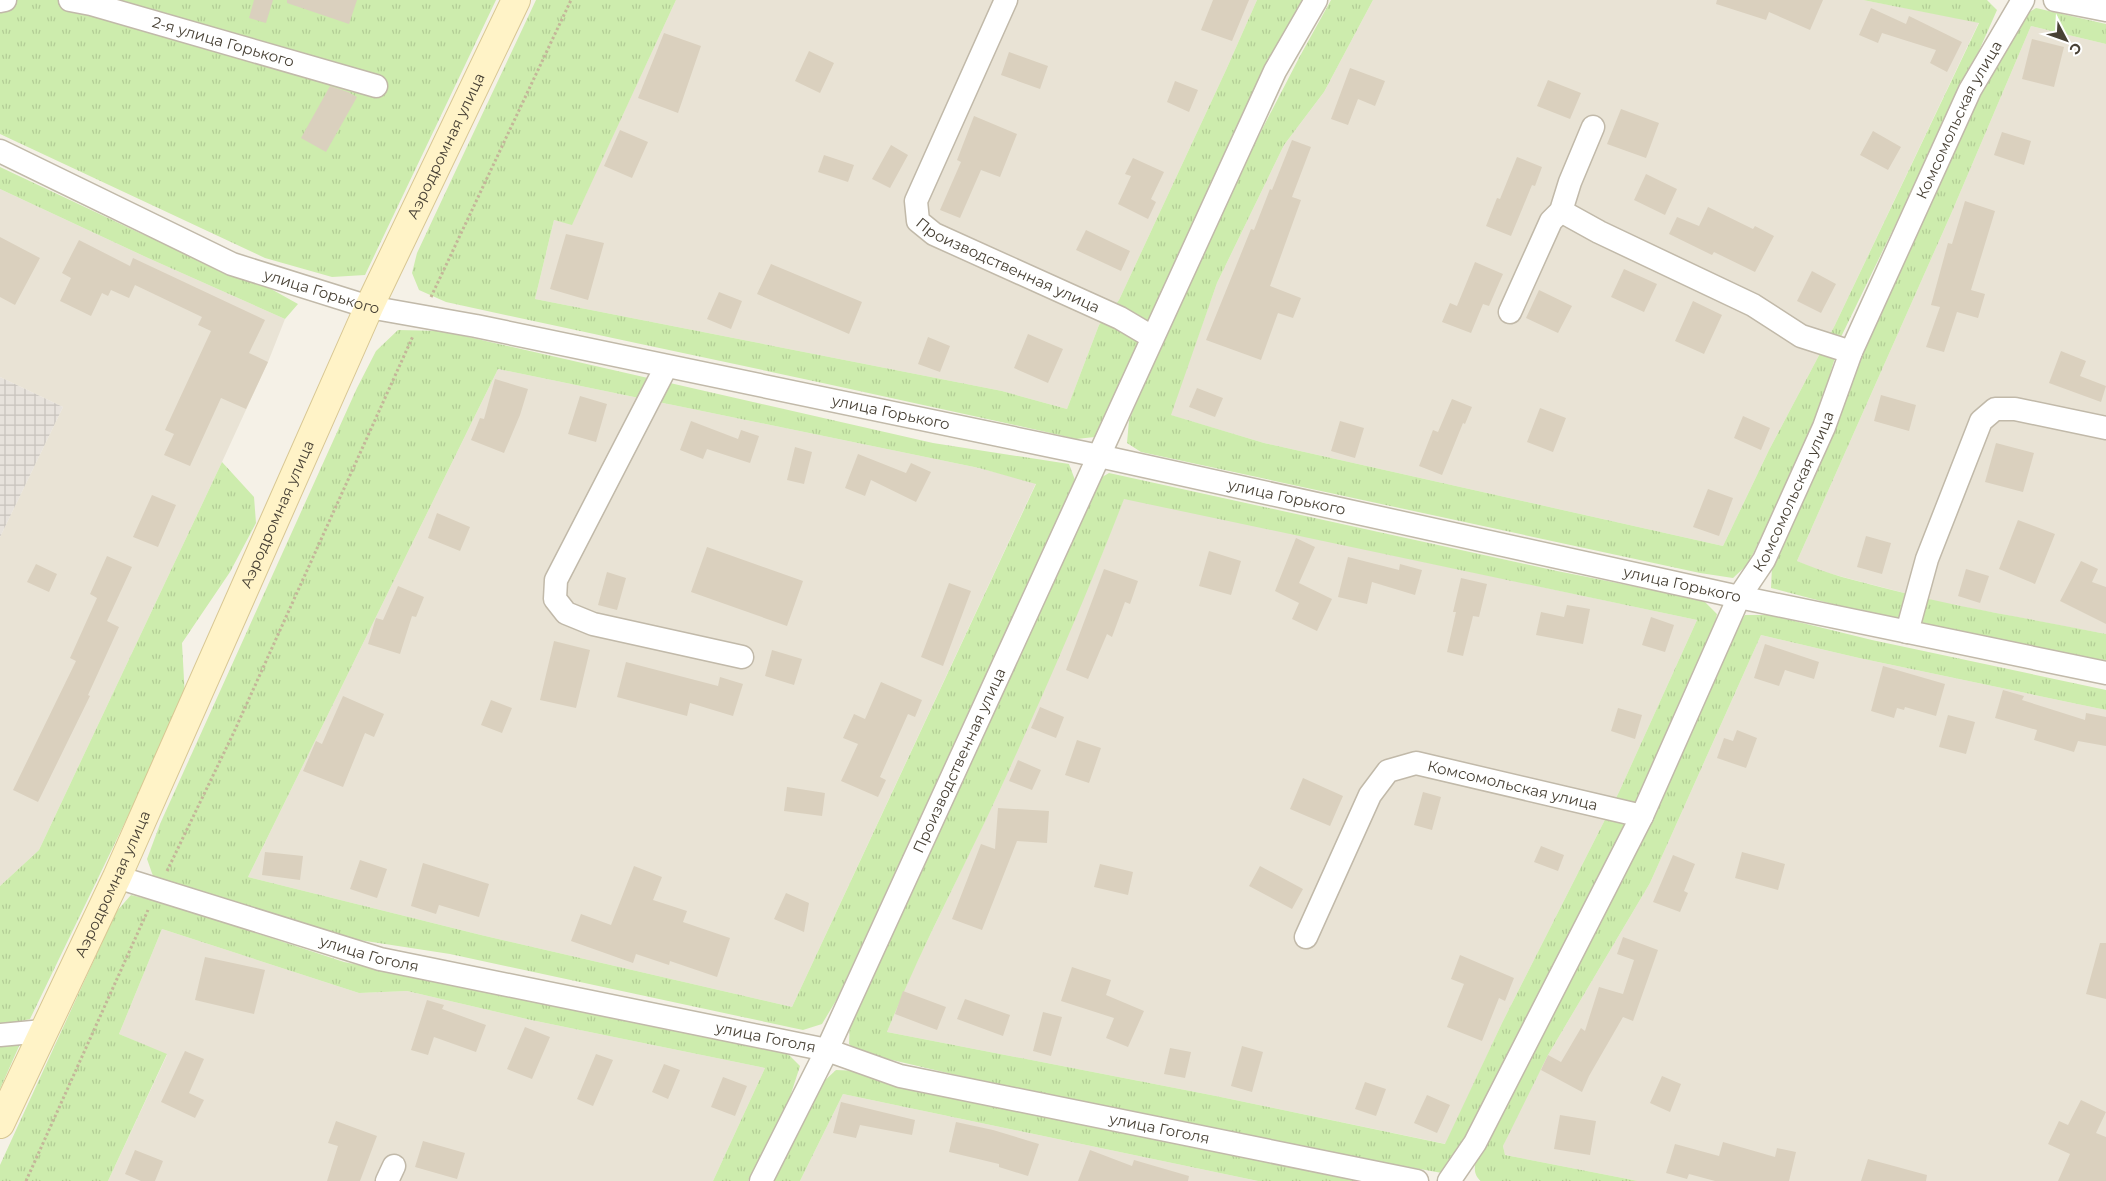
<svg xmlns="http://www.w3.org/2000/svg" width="2106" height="1181" font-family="Montserrat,sans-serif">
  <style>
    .residential { fill: #e9e3d5 }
    .industrial { fill: url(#industrial-grid) }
    .grass { fill: url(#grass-tufts); fill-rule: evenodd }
    .building { fill: #dad0be }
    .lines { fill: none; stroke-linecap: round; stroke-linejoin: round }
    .street-casing { stroke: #c1b9a9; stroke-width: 25 }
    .secondary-casing { stroke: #d8c793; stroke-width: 30 }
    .path { stroke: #c4b699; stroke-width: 3; stroke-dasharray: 2.5 2.5; stroke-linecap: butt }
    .street { stroke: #fff; stroke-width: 22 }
    .secondary { stroke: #fff3c7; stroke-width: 28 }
    .labels { text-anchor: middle; stroke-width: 4; stroke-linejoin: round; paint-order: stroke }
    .street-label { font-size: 15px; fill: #484135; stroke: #fff }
  </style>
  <defs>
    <pattern id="industrial-grid" width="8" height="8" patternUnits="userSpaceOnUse" patternTransform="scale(1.25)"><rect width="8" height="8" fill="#e7e2dc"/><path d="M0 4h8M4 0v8" fill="none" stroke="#c8c3bd"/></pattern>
    <pattern id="grass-tufts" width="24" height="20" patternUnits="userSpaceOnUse" patternTransform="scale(1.25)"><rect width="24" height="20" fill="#cdecad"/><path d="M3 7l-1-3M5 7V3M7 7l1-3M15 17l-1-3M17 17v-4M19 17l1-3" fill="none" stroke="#b2cc95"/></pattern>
  </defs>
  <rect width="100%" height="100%" fill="#f5f1e7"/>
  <!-- residential -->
  <path class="residential" d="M676,0H1257L1226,70L1119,300L1099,325L1067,409L1002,391L535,299L554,220L572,224Z
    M1373,0H1863L1979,22L1835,325L1769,450L1723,546L1264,443L1170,415L1217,283L1284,145L1324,92Z
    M2031,26L2106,44V634L1943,603L1858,581L1817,570L1797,561L1951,214Z
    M0,189L148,258L285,319L268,362L222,462L39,850L0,886V537L63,407L0,377Z
    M498,369L979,468L1036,483L792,1007L481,935L248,877Z
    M1124,498L1697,620L1619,792L1502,1023L1446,1144L1216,1096L887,1032L903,991L999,792L1098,564Z
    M1761,635L1859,658L2106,710V1181H1638L1505,1155L1503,1146L1511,1127L1548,1055L1650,883Z
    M162,929L359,993L407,991L531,1020L765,1068L713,1181H108L167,1055L119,1034Z
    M843,1094L1258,1181H800Z"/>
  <!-- industrial -->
  <path class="industrial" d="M0,377L63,407L0,537Z"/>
  <!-- grass -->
  <path class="grass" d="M0,0H496L365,275L332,277L265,258L0,134Z
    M536,0H676L572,225L554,220L535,299L1002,391L1067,409L1099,325L1119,300L1226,70L1257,0H1305L1106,421L1095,437L1076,439C867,391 656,348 446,302L419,290L412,273L417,253Z
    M1331,0H1373L1324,92L1284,145L1217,283L1171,415L1264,443L1723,546L1769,450L1835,325L1979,23L1863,0H1987L1997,10L1974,62L1841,337L1821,405L1767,525L1748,564L1733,578L1700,573L1141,452L1127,443L1129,420L1213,224L1300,56Z
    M2036,8L2106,24V44L2031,26L1951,214L1797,561C1827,574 1857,581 1888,589C1960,608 2033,619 2106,634V663L1874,615L1771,588L1772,566L1858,350L1981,81L2021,17Z
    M0,167L142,234L255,280L298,304L285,319L148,258L0,189Z
    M398,330L442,331L933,443L1069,464L1075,480L837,999L822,1024L803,1030L450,954L359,940L192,892L153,876L147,859L160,824L357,388L376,351ZM498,369L979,468L1036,484L792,1007L481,935L248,877Z
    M222,462L254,497L256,523L230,572L182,643L185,698L30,1019L0,1026V886L39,850Z
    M1109,473L1557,571L1703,600L1717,614L1712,636L1642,793L1454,1162L1442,1173L1148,1120L858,1052L849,1044L850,1021L1097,480ZM1124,499L1697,620L1619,792L1502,1023L1445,1144L1216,1096L887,1032C920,950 962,872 999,792C1043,695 1086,598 1124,499Z
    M1745,615H1770L1872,640L2106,690V710L1859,658L1761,635L1650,883L1548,1055L1503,1146L1505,1155L1638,1181H1481C1468,1171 1479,1154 1483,1142L1733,634Z
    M131,895L168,904L344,962L783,1049L800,1066L790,1097L748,1181H713L765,1068L531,1020L407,991L359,993L162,929L119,1034L167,1054L108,1181H0V1165L116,912Z
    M0,1040L20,1044L0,1089Z
    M836,1070L860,1071L1370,1181H1258L843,1094L800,1181H773L822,1083Z"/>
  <!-- building -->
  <path class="building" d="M254,0H273L266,23L249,18Z
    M287,0H357L349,24L287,3Z
    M1213,0H1249L1232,41L1201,30Z
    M1717,0H1823L1810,30L1769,12L1766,20L1716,4Z
    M1871,8L1906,24L1909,16L1962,42L1947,72L1930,63L1936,50L1882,33L1878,43L1859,35Z
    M664,33L701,46L678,113L638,98Z
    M2032,39L2064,47L2054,87L2022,79Z
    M809,51L834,63L820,93L795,81Z
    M1009,52L1048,66L1040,89L1001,75Z
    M1350,68L1385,81L1375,106L1358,99L1348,125L1331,119Z
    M1548,80L1581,93L1570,119L1537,106Z
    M1175,81L1198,90L1189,112L1167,102Z
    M330,86L348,92L357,97L326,152L301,138Z
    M1621,109L1659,123L1646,158L1607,144Z
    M974,116L1017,134L1000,177L981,170L960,218L940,210L961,162L957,160Z
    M620,130L648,142L632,178L604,166Z
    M1873,131L1901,147L1888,170L1860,155Z
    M2002,132L2031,141L2024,165L1994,155Z
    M1292,140L1311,147L1292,197L1301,200L1270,286L1301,298L1293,318L1278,313L1261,360L1206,340L1251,229L1254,230L1270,189L1272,190Z
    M891,145L908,155L890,188L872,179Z
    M824,155L854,165L848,182L818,172Z
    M1517,157L1542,167L1535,186L1532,185L1511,236L1486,226L1497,198L1500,199Z
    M1133,158L1164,172L1151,199L1156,202L1148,219L1118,204L1131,176L1125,174Z
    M1646,174L1677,189L1665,215L1634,200Z
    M1965,201L1995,211L1971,290L1985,294L1978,318L1957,312L1944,352L1926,347L1940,307L1931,305L1948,243L1952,244Z
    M1708,207L1753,229L1755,226L1774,236L1755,272L1714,252L1712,255L1669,234L1677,217L1699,226Z
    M1086,230L1130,251L1121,271L1076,250Z
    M566,234L604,243L588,300L550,289Z
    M0,237L40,258L15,305L0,297Z
    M79,240L130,266L133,258L265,320L249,353L268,362L246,409L221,398L190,466L164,455L174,434L165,430L211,331L198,325L202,317L135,285L129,298L111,290L108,296L102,293L91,316L60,301L71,278L62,273Z
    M1475,262L1503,274L1489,306L1483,304L1471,333L1442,322L1450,303L1457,306Z
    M771,264L862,302L849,334L757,294Z
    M1624,269L1657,284L1644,312L1611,297Z
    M1812,271L1836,284L1821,313L1797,301Z
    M1539,290L1572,306L1558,333L1526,318Z
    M719,292L742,301L731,329L707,319Z
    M1693,301L1722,315L1704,354L1675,341Z
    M1028,334L1063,349L1048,383L1014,368Z
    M928,337L950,346L940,372L918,364Z
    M2061,351L2086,361L2080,376L2106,386L2101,402L2049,383Z
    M495,379L528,389L520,415L504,453L471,440L480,418L484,419Z
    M1197,388L1223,398L1215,417L1189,407Z
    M1881,395L1916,405L1909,431L1874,421Z
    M580,396L607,404L596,442L568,434Z
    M1452,399L1472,407L1465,424L1463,423L1442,475L1419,466L1433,430L1438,432Z
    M1540,408L1566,418L1553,452L1527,442Z
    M1743,416L1770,428L1761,450L1734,438Z
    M691,421L738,439L741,430L759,436L750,463L707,449L703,459L680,450Z
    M1340,421L1364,428L1355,458L1331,451Z
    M1996,443L2034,453L2023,492L1985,482Z
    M795,447L812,452L804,484L787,480Z
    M858,454L906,473L911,463L931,472L916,502L871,480L865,496L845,488Z
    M1708,489L1733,498L1719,536L1693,527Z
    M152,495L176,505L158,547L133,537Z
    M437,513L470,527L460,551L428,538Z
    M2018,520L2055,534L2035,584L1999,569Z
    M1866,536L1891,543L1882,574L1857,567Z
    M1296,538L1315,547L1299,583L1332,599L1317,631L1292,619L1299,603L1275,591Z
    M707,547L803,581L787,626L691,592Z
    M1209,551L1241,561L1231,595L1199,586Z
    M107,556L132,567L107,621L119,627L88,695L90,696L38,802L13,790L76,661L70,658L97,598L90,594Z
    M1348,557L1399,570L1400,564L1422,570L1415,595L1372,582L1367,604L1338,597Z
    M2081,561L2098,569L2092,582L2106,587V624L2060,601Z
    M36,564L57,574L49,592L27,582Z
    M1104,569L1138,581L1130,604L1125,602L1112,637L1107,634L1088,679L1066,670Z
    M1966,569L1989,576L1980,603L1958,596Z
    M607,572L626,578L617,610L598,605Z
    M1461,578L1487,584L1479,617L1473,616L1463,656L1447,652L1456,612H1453Z
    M949,583L971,591L943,666L921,657Z
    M398,586L424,597L416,617L412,616L400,654L368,644L376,618L383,620Z
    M1567,605L1590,609L1583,644L1536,635L1541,612L1564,617Z
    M1651,617L1674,625L1665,652L1642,645Z
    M554,641L590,650L576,708L540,700Z
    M1765,644L1819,662L1814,679L1785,670L1779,686L1754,678Z
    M772,650L802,659L794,685L765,676Z
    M626,662L718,686L720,677L743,684L733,716L690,703L687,716L617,697Z
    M1883,666L1945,684L1936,716L1905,707L1904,710L1897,708L1894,718L1871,711Z
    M881,682L922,700L915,717L908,714L880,777L886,780L878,797L841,781L858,744L843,738L854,714L865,719Z
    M2003,690L2024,696L2022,700L2085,720L2086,713L2106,717V746L2078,741L2074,752L2034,740L2037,730L1995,718Z
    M343,696L384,714L374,737L365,733L343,787L303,771L316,741L322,744Z
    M491,700L512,708L502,733L481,725Z
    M1040,707L1064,717L1056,738L1031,728Z
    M1618,708L1642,715L1635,739L1611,731Z
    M1948,715L1975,722L1966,754L1939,747Z
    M1737,730L1757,738L1746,768L1717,758L1724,738L1733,741Z
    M1077,740L1101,748L1089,783L1065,775Z
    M1018,760L1041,770L1032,790L1009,781Z
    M1303,778L1343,796L1330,826L1290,809Z
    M787,787L825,793L822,816L784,811Z
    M1423,792L1441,797L1432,830L1414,825Z
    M998,808L1049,811L1047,843L1017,841L982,930L952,919L981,844L995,849Z
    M1541,846L1564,855L1558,871L1534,862Z
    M265,852L303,856L300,880L262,875Z
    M1742,852L1785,864L1778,890L1735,878Z
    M1673,855L1695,864L1684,891L1688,893L1680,912L1653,902Z
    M360,860L387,869L377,898L350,889Z
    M423,863L489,884L479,917L439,905L436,914L411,906Z
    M1100,864L1133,872L1128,895L1094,887Z
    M634,866L662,877L653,900L687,911L683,922L730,938L717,977L670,961L669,965L636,954L633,963L571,941L581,914L611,925Z
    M1260,866L1303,889L1292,909L1249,886Z
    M786,893L809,903L804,932L774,919Z
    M1623,937L1658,950L1633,1021L1623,1017L1589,1076L1582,1092L1541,1070L1548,1055L1561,1062L1581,1028L1585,1031L1599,987L1623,994L1634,960L1617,954Z
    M2100,943H2106V999L2086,994Z
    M1460,955L1514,978L1505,1001L1499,998L1482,1041L1447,1027L1464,984L1451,979Z
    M205,957L265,970L254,1014L195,1000Z
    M1072,967L1111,980L1106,995L1144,1011L1128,1047L1106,1038L1114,1018L1061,1001Z
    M903,991L946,1007L937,1030L895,1014Z
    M965,999L1010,1015L1003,1036L957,1019Z
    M427,1000L444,1005L442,1009L486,1025L476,1052L434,1037L428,1055L411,1050Z
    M1043,1012L1062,1017L1051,1056L1033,1051Z
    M525,1027L550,1037L532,1079L507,1069Z
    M1242,1046L1263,1052L1252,1092L1231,1086Z
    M1170,1048L1191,1052L1185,1078L1164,1074Z
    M185,1051L204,1059L189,1093L204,1100L195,1118L161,1102Z
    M596,1054L613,1060L593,1106L577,1099Z
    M664,1064L680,1070L668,1099L652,1092Z
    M1662,1076L1681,1084L1670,1112L1650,1103Z
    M723,1077L747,1086L735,1116L711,1107Z
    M1365,1082L1386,1089L1376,1116L1355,1109Z
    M1427,1095L1450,1105L1437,1133L1414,1123Z
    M2081,1100L2106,1112L2096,1133L2106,1137V1181H2058L2070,1154L2048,1144L2059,1121L2068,1125Z
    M841,1102L915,1120L912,1135L860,1125L856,1138L833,1133Z
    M1560,1115L1596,1121L1590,1155L1554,1149Z
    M336,1121L377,1136L360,1181H327L338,1146L328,1143Z
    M956,1122L993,1130L1039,1144L1028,1176L999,1167V1164L949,1152Z
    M423,1141L465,1153L457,1179L415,1167Z
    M1723,1142L1775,1157L1777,1148L1796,1152L1789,1181H1715L1689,1174L1687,1179L1666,1173L1675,1144L1719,1156Z
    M135,1150L163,1161L155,1181H141L125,1174Z
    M1090,1150L1132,1166L1134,1160L1189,1176L1188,1181H1078Z
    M1868,1159L1927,1175L1926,1181H1861Z"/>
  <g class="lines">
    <!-- street casing -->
    <g class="street-casing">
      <g id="street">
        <path id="s1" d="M70,0L91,4L376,86"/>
        <path id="s2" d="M1006,0L916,201L918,221L934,234L1120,318L1152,337"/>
        <path d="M2055,0L2106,10"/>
        <path d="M0,1L5,0"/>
        <path id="s3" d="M0,151L232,264L369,307L476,326L1099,456L1739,597L2106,673"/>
        <path d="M1561,211L1599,232L1753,305L1801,336L1851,352"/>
        <path d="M1510,312L1551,221L1561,211L1570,182L1593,127"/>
        <path d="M666,367L556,580L555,599L566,613L593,624L742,657"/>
        <path d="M1907,632L1927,559L1981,421L1995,409H2015L2106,428"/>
        <path id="s4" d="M117,877L380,959L827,1050L900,1076L1417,1181"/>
        <path id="s5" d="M1306,937L1370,795L1388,771L1416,763L1642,816"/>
        <path d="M0,1035L43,1031"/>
        <path d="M387,1181L394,1166"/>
        <path id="s6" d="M761,1181L827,1050L1275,71L1316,0"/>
        <path id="s7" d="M1449,1181L1475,1143L1642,816L1739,597L1764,560L1824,427L1851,352L1970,90L2023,0"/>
      </g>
    </g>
    <!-- secondary casing -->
    <g class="secondary-casing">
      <g id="secondary">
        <path id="s8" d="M0,1124L117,877L369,307L516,0"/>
      </g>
    </g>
    <!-- path -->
    <path class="path" d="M431,297L571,0
      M167,871L234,732L413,336
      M26,1181L148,910"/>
    <!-- street -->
    <use href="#street" class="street"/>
    <!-- secondary -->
    <use href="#secondary" class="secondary"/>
  </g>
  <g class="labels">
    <!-- street labels -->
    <g class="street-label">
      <text dy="5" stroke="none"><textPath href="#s1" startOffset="159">2-я улица Горького</textPath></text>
      <text dy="5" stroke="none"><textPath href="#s7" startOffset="1179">Комсомольская улица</textPath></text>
      <text dy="5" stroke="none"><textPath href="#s8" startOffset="1075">Аэродромная улица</textPath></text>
      <text dy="5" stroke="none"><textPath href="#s2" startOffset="341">Производственная улица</textPath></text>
      <text dy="5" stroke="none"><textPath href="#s3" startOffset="352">улица Горького</textPath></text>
      <text dy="5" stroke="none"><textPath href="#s3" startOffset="934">улица Горького</textPath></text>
      <text dy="5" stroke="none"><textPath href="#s7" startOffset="772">Комсомольская улица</textPath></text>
      <text dy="5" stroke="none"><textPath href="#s3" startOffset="1339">улица Горького</textPath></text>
      <text dy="5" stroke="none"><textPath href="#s8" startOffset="670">Аэродромная улица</textPath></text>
      <text dy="5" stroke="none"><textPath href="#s3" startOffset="1744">улица Горького</textPath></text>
      <text dy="5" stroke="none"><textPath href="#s6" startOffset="465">Производственная улица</textPath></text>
      <text dy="5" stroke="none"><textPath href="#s5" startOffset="314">Комсомольская улица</textPath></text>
      <text dy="5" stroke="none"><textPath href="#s8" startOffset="265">Аэродромная улица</textPath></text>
      <text dy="5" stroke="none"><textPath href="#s4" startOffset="264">улица Гоголя</textPath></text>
      <text dy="5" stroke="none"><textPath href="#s4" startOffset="669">улица Гоголя</textPath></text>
      <text dy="5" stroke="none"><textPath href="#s4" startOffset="1074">улица Гоголя</textPath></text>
    </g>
  </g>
  <!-- north arrow -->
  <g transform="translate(2066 40) rotate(131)" stroke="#ffffff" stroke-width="4" paint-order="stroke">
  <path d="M0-4L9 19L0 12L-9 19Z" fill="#484135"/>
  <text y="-8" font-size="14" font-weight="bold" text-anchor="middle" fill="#484135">С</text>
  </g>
</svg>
